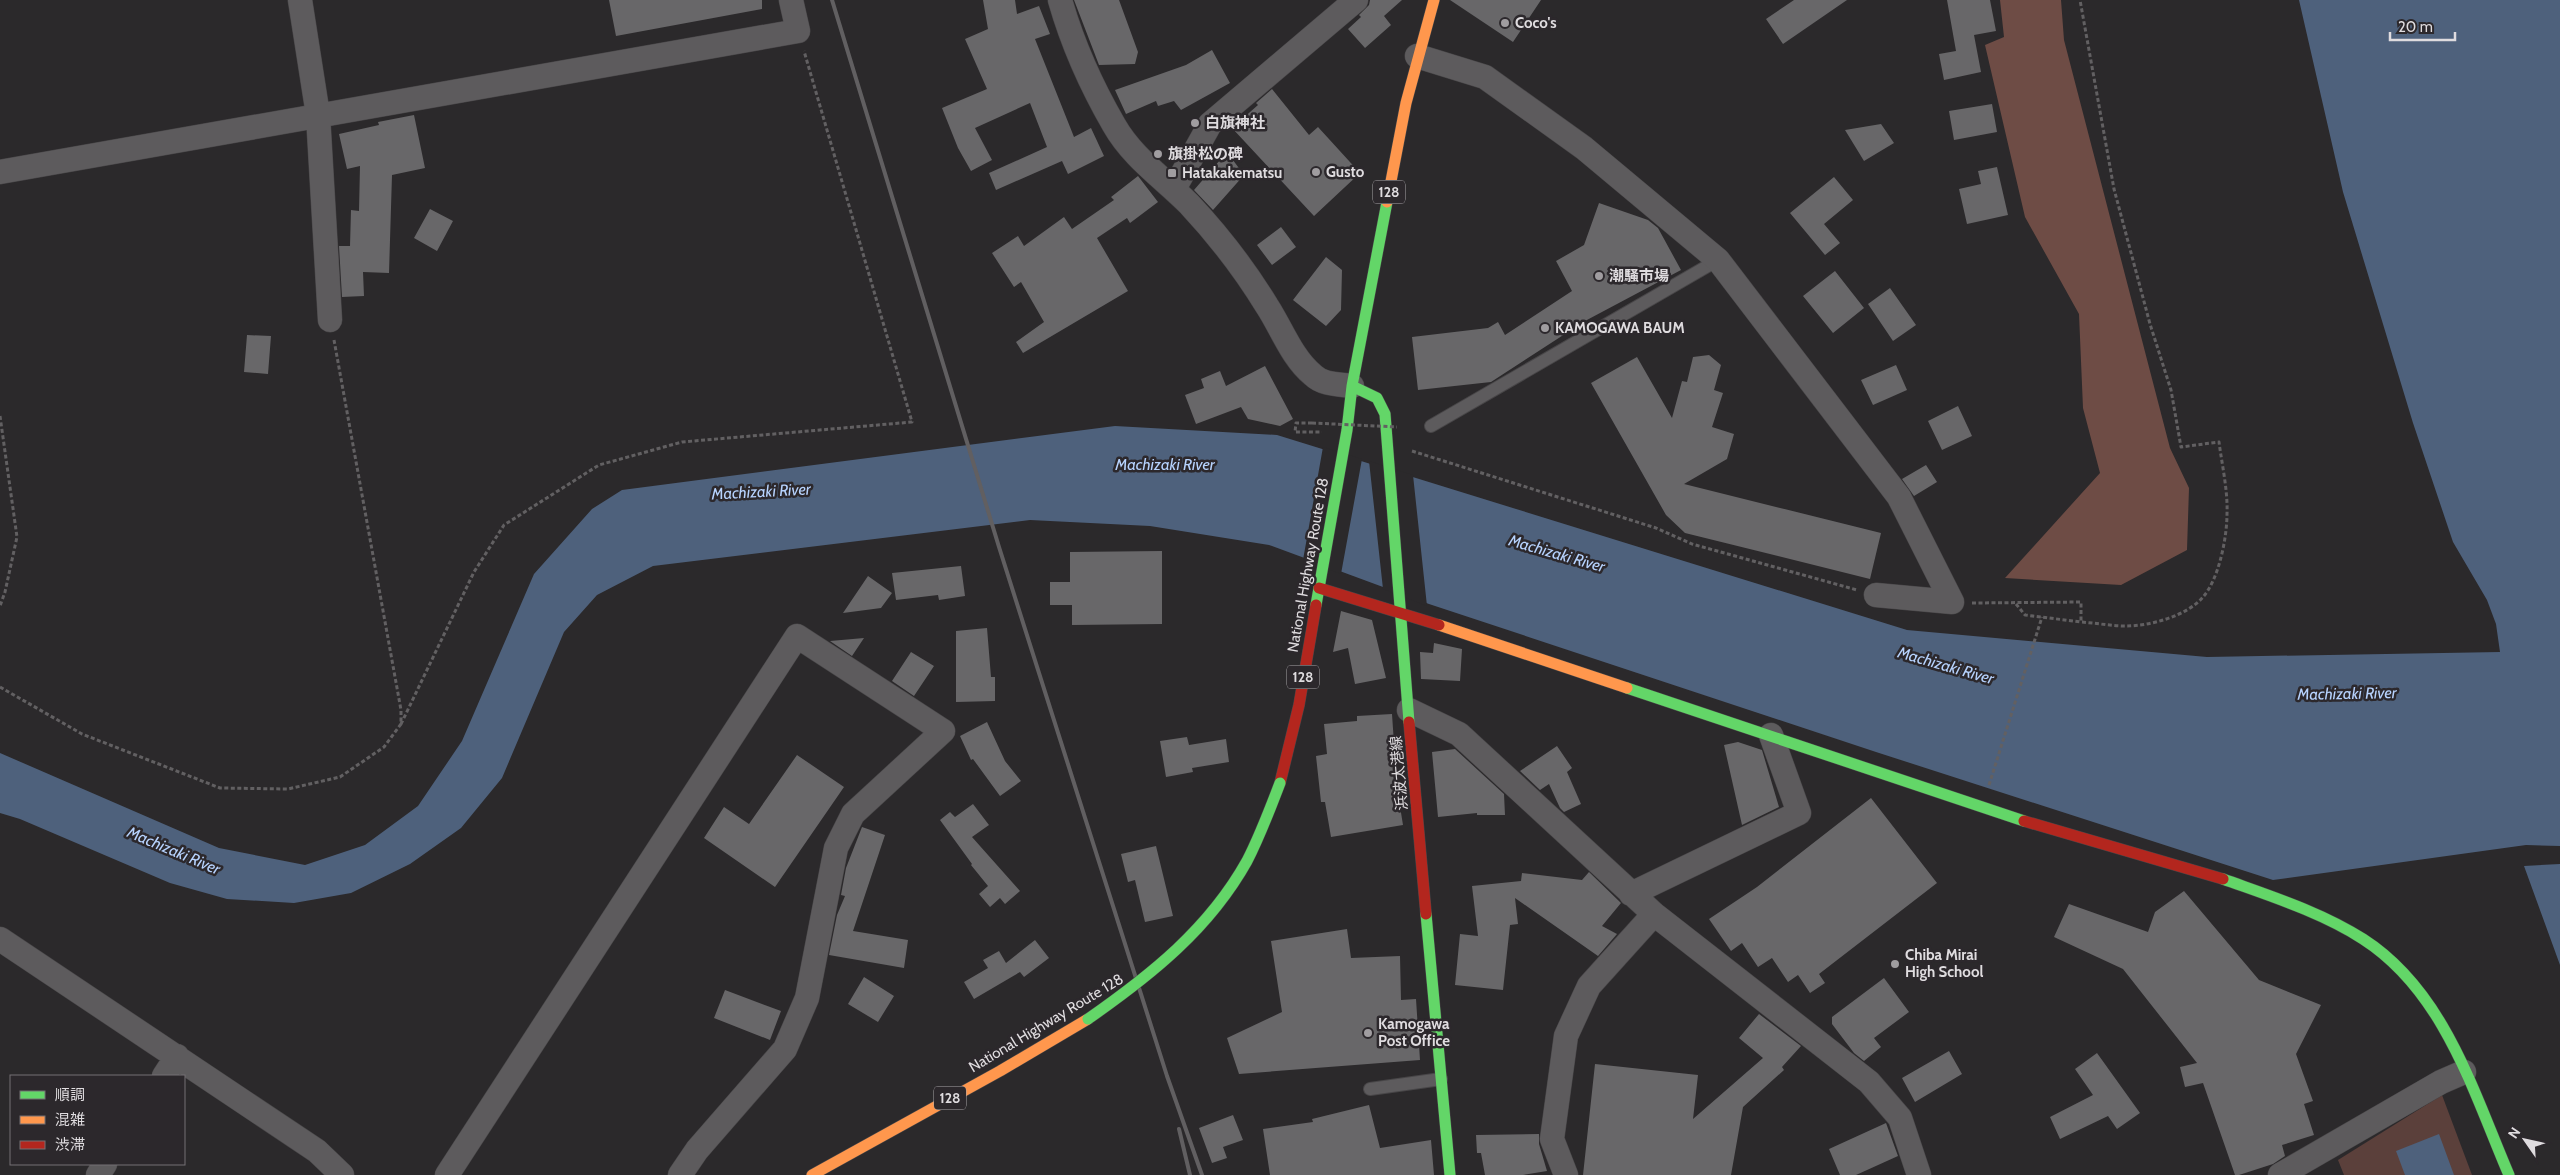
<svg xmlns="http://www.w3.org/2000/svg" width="2560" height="1175" font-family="Cabin,'Noto Sans JP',sans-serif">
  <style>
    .green { fill: #5b403b }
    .forest { fill: #6e4c45 }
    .water { fill: #4e617c }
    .pier { fill: #2b292b }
    .building { fill: #686769 }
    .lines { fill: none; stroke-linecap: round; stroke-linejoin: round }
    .lane-casing { stroke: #484648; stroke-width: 14 }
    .street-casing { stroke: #484648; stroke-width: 25 }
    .fast-casing { stroke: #484648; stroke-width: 12 }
    .slow-casing { stroke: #484648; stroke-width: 12 }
    .jam-casing { stroke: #484648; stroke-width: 12 }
    .path { stroke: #626062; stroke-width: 3; stroke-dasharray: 4 2.5; stroke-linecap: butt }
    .lane { stroke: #5d5b5d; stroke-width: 12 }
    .street { stroke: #5d5b5d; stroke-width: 24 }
    .fast { stroke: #63d668; stroke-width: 11 }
    .slow { stroke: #ff974d; stroke-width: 11 }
    .jam { stroke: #b3261e; stroke-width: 11 }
    .rail { stroke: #615f61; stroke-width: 4 }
    .fast-bridge-casing { stroke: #484648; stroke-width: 12; stroke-linecap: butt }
    .path-bridge { stroke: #626062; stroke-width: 3; stroke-dasharray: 4 2.5; stroke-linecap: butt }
    .fast-bridge { stroke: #63d668; stroke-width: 11 }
    .poi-dot { fill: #a09da0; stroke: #2c282c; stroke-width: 2 }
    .labels { text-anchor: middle; stroke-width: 5; stroke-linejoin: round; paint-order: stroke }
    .shield { fill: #2c282c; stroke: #a9a6a9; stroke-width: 1 }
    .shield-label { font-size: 14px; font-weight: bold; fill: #dfdcdf }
    .poi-label { font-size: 15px; font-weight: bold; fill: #dfdcdf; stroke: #2c282c; text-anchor: start }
    .street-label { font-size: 15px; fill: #dfdcdf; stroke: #2c282c }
    .water-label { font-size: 16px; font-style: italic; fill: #b7d3fe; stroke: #2c282c }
  </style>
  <rect width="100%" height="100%" fill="#2b292b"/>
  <!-- green -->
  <path class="green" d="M2442,1095L2472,1175H2344L2338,1160Z"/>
  <!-- forest -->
  <path class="forest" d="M2000,0H2061L2064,40L2170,448L2189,488L2187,550L2121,585L2005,578L2100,473L2083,408L2079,314L2025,217L1985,45L2004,37Z"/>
  <!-- water -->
  <path class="water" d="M2299,0H2560V846L2526,845L2273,880L1876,752L1429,604L1269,545L1150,526L1030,520L653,566L597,595L564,632L502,778L461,828L410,864L351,893L294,903L227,899L170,883L20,819L0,813V753L219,848L305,865L365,845L418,806L462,741L534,574L592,509L622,490L1115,426L1277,435L1907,630L2207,657L2500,652L2496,624L2487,600L2453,542L2413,423L2343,192Z
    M2560,864V965L2524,866Z
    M2439,1134L2454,1175H2405L2396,1151Z"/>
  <!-- pier -->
  <path class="pier" d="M1323,447L1362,459L1341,574L1303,560Z
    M1369,461L1413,475L1427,606L1383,589Z"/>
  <!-- building -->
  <path class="building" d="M609,0H762V9L616,36Z
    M983,0H1015L1017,14L1039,6L1050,34L1035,39L1074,137L1091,128L1104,156L1068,174L1062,161L996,190L989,173L1047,147L1030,103L975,128L992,160L971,171L958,148L942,108L987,89L965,39L988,29Z
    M1074,0H1119L1138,52L1135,64L1099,65Z
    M1370,0H1402L1384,16L1391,25L1365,48L1348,29L1361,17L1359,15L1369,5Z
    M1450,0H1541L1513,42Z
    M1794,0H1847L1783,44L1766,19Z
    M1947,0H1990L1996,31L1974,35L1981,72L1944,80L1939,54L1956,51Z
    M1212,50L1230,83L1181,110L1174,101L1158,106L1156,101L1126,114L1115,90L1186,65Z
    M1272,89L1309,135L1318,127L1360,173L1314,216L1232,128L1258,105L1256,103Z
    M1992,104L1997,132L1954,140L1949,111Z
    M414,115L425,168L392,175L389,273L363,272L364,296L342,297L339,246H350L351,210L359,211L360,166L347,169L339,134L379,125L378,122Z
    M1881,124L1894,143L1864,161L1845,130Z
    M1227,152L1244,175L1213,210L1194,190Z
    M1997,167L2008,215L1967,224L1959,189L1981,184L1978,171Z
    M1138,176L1158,202L1130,223L1127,218L1097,238L1128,291L1023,353L1016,342L1044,322L1021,282L1014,287L992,253L1018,236L1024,246L1064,217L1072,229L1114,200L1111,197Z
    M1834,177L1853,200L1824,224L1840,243L1825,255L1790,213Z
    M1599,203L1648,220L1658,228L1681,270L1585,321L1491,382L1418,390L1412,337L1488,328L1498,322L1505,335L1572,291L1556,261L1584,245Z
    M430,209L453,221L437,251L414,238Z
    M1281,227L1296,247L1272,265L1257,245Z
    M1326,257L1342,270L1341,310L1326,326L1293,300Z
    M1835,271L1864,308L1833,333L1803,296Z
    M1890,288L1916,325L1893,341L1868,304Z
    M247,335L271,336L268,374L244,372Z
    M1709,355L1721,365L1714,390L1723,393L1712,427L1734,434L1727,459L1684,484L1881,533L1870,579L1685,533L1666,515L1591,383L1637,357L1672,418L1682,381L1687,382L1693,357Z
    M1896,365L1907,390L1873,405L1861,380Z
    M1265,366L1293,419L1280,426L1248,419L1241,407L1196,424L1185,395L1204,388L1201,379L1220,371L1226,386Z
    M1958,406L1972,436L1942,450L1928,421Z
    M1926,465L1937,482L1914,496L1902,479Z
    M1162,551V624L1072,625V605H1050V582H1070V552Z
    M961,566L965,596L939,600L938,595L896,600L892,573Z
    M868,576L892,593L881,608L843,613Z
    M1341,611L1372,620L1386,678L1355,684L1348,648L1333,652Z
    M987,628L991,677H995V701L956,702V631Z
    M864,638L852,656L830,641Z
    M1434,643L1462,649L1460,681L1421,679L1420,652L1433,653Z
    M911,652L934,666L914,696L892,681Z
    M1392,714L1397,788L1403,825L1331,837L1325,802H1321L1316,756L1327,754L1324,724L1357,721V716Z
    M987,722L1005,761L1021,781L1000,796L973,759L971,760L960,736Z
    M1187,737L1189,745L1226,739L1229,762L1192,768L1193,772L1166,777L1160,741Z
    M1738,742L1762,750L1779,807L1742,825L1724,745Z
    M1557,746L1572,768L1567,772L1581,804L1564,812L1560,808L1549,784L1540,790L1520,771Z
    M1455,749L1504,794L1505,815H1477V813L1438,817L1432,752Z
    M797,755L844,787L775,887L704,838L724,807L749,824Z
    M1871,798L1937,883L1819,974L1825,983L1810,993L1798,975L1788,982L1772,958L1758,967L1742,943L1731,951L1709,919L1757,887Z
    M973,804L989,825L972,837L1020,891L1005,904L1000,898L990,907L979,894L988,886L971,865L972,864L940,820L950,812L955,817Z
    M862,827L885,835L853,931L908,940L904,968L829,955L837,915L845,896L841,895L846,868Z
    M1156,846L1173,916L1145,922L1135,880L1128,882L1121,854Z
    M1589,872L1621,903L1602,926L1617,934L1598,956L1515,898L1518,924L1510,925L1503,990L1455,985L1460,934L1478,936L1472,886L1521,881L1522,873L1582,880Z
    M2184,891L2259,980L2321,1005L2296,1054L2313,1101L2304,1104L2314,1135L2282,1145L2285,1156L2273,1164L2239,1175H2235L2203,1083L2185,1087L2180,1067L2197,1063L2123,969L2054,937L2069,904L2148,932L2155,912Z
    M1347,929L1351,958L1400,956L1401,1000L1416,999L1420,1060L1239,1074L1227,1038L1282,1012L1271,941Z
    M1035,940L1049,958L1024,977L1020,972L974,999L964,982L988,968L983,960L999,951L1006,963Z
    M864,977L894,996L878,1022L848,1004Z
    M1884,978L1909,1012L1874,1038L1881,1047L1864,1061L1854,1053L1832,1024V1017Z
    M725,990L781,1011L770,1040L714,1018Z
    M1759,1014L1801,1046L1782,1067L1784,1070L1743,1107L1731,1175H1583L1595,1064L1698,1075L1693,1119L1763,1058L1739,1038Z
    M1949,1051L1962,1074L1915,1102L1902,1078Z
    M2097,1053L2140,1113L2117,1129L2108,1116L2060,1139L2050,1117L2093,1095L2075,1069Z
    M1369,1105L1380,1148L1431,1140L1434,1175H1270L1263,1129L1313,1122L1312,1119Z
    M1233,1115L1243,1140L1223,1147L1227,1158L1212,1163L1199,1128Z
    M1886,1123L1898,1156L1856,1175H1840L1829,1149Z
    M1539,1134V1144L1547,1171L1523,1175H1485L1481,1153H1477L1476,1135Z"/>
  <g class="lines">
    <!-- lane casing -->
    <g class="lane-casing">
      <path id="lane" d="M1431,426L1718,260
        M1370,1089L1441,1079"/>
    </g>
    <!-- street casing -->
    <g class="street-casing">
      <path id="street" d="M300,0L318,115L330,320
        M1060,0C1072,42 1092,87 1114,125C1132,157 1163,178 1189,204C1218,235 1245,270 1267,306C1282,329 1292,358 1313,375C1323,385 1339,384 1352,386
        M1417,56L1485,77L1584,148L1718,260L1899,497L1952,602
        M0,172L798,31L791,0
        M1174,189L1210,124L1356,0
        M1876,595L1952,602
        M1409,710L1459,734L1654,914L1869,1082L1900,1118L1919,1175
        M1631,894L1799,813L1771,735
        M0,939L317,1151L342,1175
        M164,1076L177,1056
        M98,1175L105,1164
        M447,1175L797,636L943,731L853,814L836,848L807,998L785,1049L697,1150L680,1175
        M1566,1175L1552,1139L1566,1036L1589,986L1654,914
        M2280,1175L2441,1082L2464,1072"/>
    </g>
    <!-- fast casing -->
    <g class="fast-casing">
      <path id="fast" d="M1352,386L1377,398L1385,414L1409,722
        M1316,605L1347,430L1352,386L1387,202
        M1627,688L2024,821
        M2223,879C2270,896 2321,912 2363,939C2444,991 2473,1091 2509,1175
        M1426,914L1450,1175"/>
    </g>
    <!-- slow casing -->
    <g class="slow-casing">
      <path id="slow" d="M1387,202L1406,103L1434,0
        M1439,625L1627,688
        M812,1175L1000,1071L1088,1019"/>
    </g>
    <!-- jam casing -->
    <g class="jam-casing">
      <path id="jam" d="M1319,588L1439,625
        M1409,722L1426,914
        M1280,783L1299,705L1316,605
        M2024,821L2223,879"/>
    </g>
    <!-- path -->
    <path class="path" d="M0,416L17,537L5,592L0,606
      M1312,423H1296L1295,432H1322
      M1412,451L1656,528L1692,544L1857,590
      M1972,603L2081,602V622C2096,623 2111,626 2126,626C2150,626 2187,616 2203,597C2219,579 2227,537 2227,514C2228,491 2222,465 2219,442L2181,447L2171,390L2150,324L2114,189L2080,0
      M2016,604L2025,615L2081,622
      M0,687L82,734L220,788L288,789L340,777L384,747L401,724V710L334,340
      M401,724L474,572L504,525L599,465L682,442L912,422L804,51
      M1989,785L2042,617"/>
    <!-- lane -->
    <use href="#lane" class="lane"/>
    <!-- street -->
    <use href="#street" class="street"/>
    <!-- fast -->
    <use href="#fast" class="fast"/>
    <!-- slow -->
    <use href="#slow" class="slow"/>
    <!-- jam -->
    <use href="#jam" class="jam"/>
    <!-- rail -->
    <path class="rail" d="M832,0L999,547L1167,1076L1202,1175
      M1179,1129L1190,1175"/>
    <!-- fast-bridge casing -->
    <g class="fast-bridge-casing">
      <path id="fast-bridge" d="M1088,1019C1151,975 1209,929 1247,861C1260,836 1270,809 1280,783"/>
    </g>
    <!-- path-bridge -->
    <path class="path-bridge" d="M1312,423L1397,427"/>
    <!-- fast-bridge -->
    <use href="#fast-bridge" class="fast-bridge"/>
  </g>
  <!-- markers -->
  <g class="poi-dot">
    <circle cx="1505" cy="23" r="5"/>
    <circle cx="1195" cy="123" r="5"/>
    <circle cx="1158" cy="154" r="5"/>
    <circle cx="1316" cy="172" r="5"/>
    <rect x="1167" y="168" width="10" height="10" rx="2.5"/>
    <circle cx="1599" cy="276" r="5"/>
    <circle cx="1545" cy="328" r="5"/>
    <circle cx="1895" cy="964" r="5"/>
    <circle cx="1368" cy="1033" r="5"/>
  </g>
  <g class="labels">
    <!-- shield labels -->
    <g class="shield">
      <rect x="1373" y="180.5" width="32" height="23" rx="4"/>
      <rect x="1287" y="665.5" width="32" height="23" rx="4"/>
      <rect x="934" y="1086.5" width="32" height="23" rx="4"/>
    </g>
    <g class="shield-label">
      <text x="1389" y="197">128</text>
      <text x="1303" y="682">128</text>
      <text x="950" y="1103">128</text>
    </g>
    <!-- poi labels -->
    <g class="poi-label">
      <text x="1515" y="28">Coco's</text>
      <text x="1205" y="128">白旗神社</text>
      <text x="1168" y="159">旗掛松の碑</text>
      <text x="1326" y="177">Gusto</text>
      <text x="1182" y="178">Hatakakematsu</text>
      <text x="1609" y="281">潮騒市場</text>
      <text x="1555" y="333">KAMOGAWA BAUM</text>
      <text x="1905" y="960">Chiba Mirai<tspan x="1905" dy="17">High School</tspan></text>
      <text x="1378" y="1029">Kamogawa<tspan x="1378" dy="17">Post Office</tspan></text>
    </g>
    <!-- street labels -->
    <g class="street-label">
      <text transform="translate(1308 565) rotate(-80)" y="5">National Highway Route 128</text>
      <text transform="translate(1399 773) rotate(-95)" y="5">浜波太港線</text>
      <text transform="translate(1046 1023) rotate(-31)" y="5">National Highway Route 128</text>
    </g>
    <!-- water labels -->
    <g class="water-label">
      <text x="1165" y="470">Machizaki River</text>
      <text transform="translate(761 491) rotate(-3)" y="6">Machizaki River</text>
      <text transform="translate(1557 553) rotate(16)" y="6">Machizaki River</text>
      <text transform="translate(1946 665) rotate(16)" y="6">Machizaki River</text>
      <text transform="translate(2347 693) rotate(-1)" y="6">Machizaki River</text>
      <text transform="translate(174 850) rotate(23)" y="6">Machizaki River</text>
    </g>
  </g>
  <!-- legend -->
  <rect x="10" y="1075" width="175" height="90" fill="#2c282c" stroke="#747074"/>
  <rect x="20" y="1091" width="25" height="8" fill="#63d668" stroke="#747074"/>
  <text x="55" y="1100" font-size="15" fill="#dfdcdf">順調</text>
  <rect x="20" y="1116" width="25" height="8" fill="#ff974d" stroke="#747074"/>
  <text x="55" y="1125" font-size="15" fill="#dfdcdf">混雑</text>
  <rect x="20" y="1141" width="25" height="8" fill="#b3261e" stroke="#747074"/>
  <text x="55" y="1150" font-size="15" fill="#dfdcdf">渋滞</text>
  <!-- north arrow -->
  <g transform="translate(2525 1140) rotate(304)" stroke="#2c282c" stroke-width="4" paint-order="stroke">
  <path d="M0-4L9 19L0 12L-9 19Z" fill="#dfdcdf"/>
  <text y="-8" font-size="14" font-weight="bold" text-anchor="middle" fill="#dfdcdf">N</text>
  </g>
  <!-- scale -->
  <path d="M2390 32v8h65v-8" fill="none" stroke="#dfdcdf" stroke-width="2.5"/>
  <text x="2398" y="32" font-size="15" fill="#dfdcdf" stroke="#2c282c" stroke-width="4" paint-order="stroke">20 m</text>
</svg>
